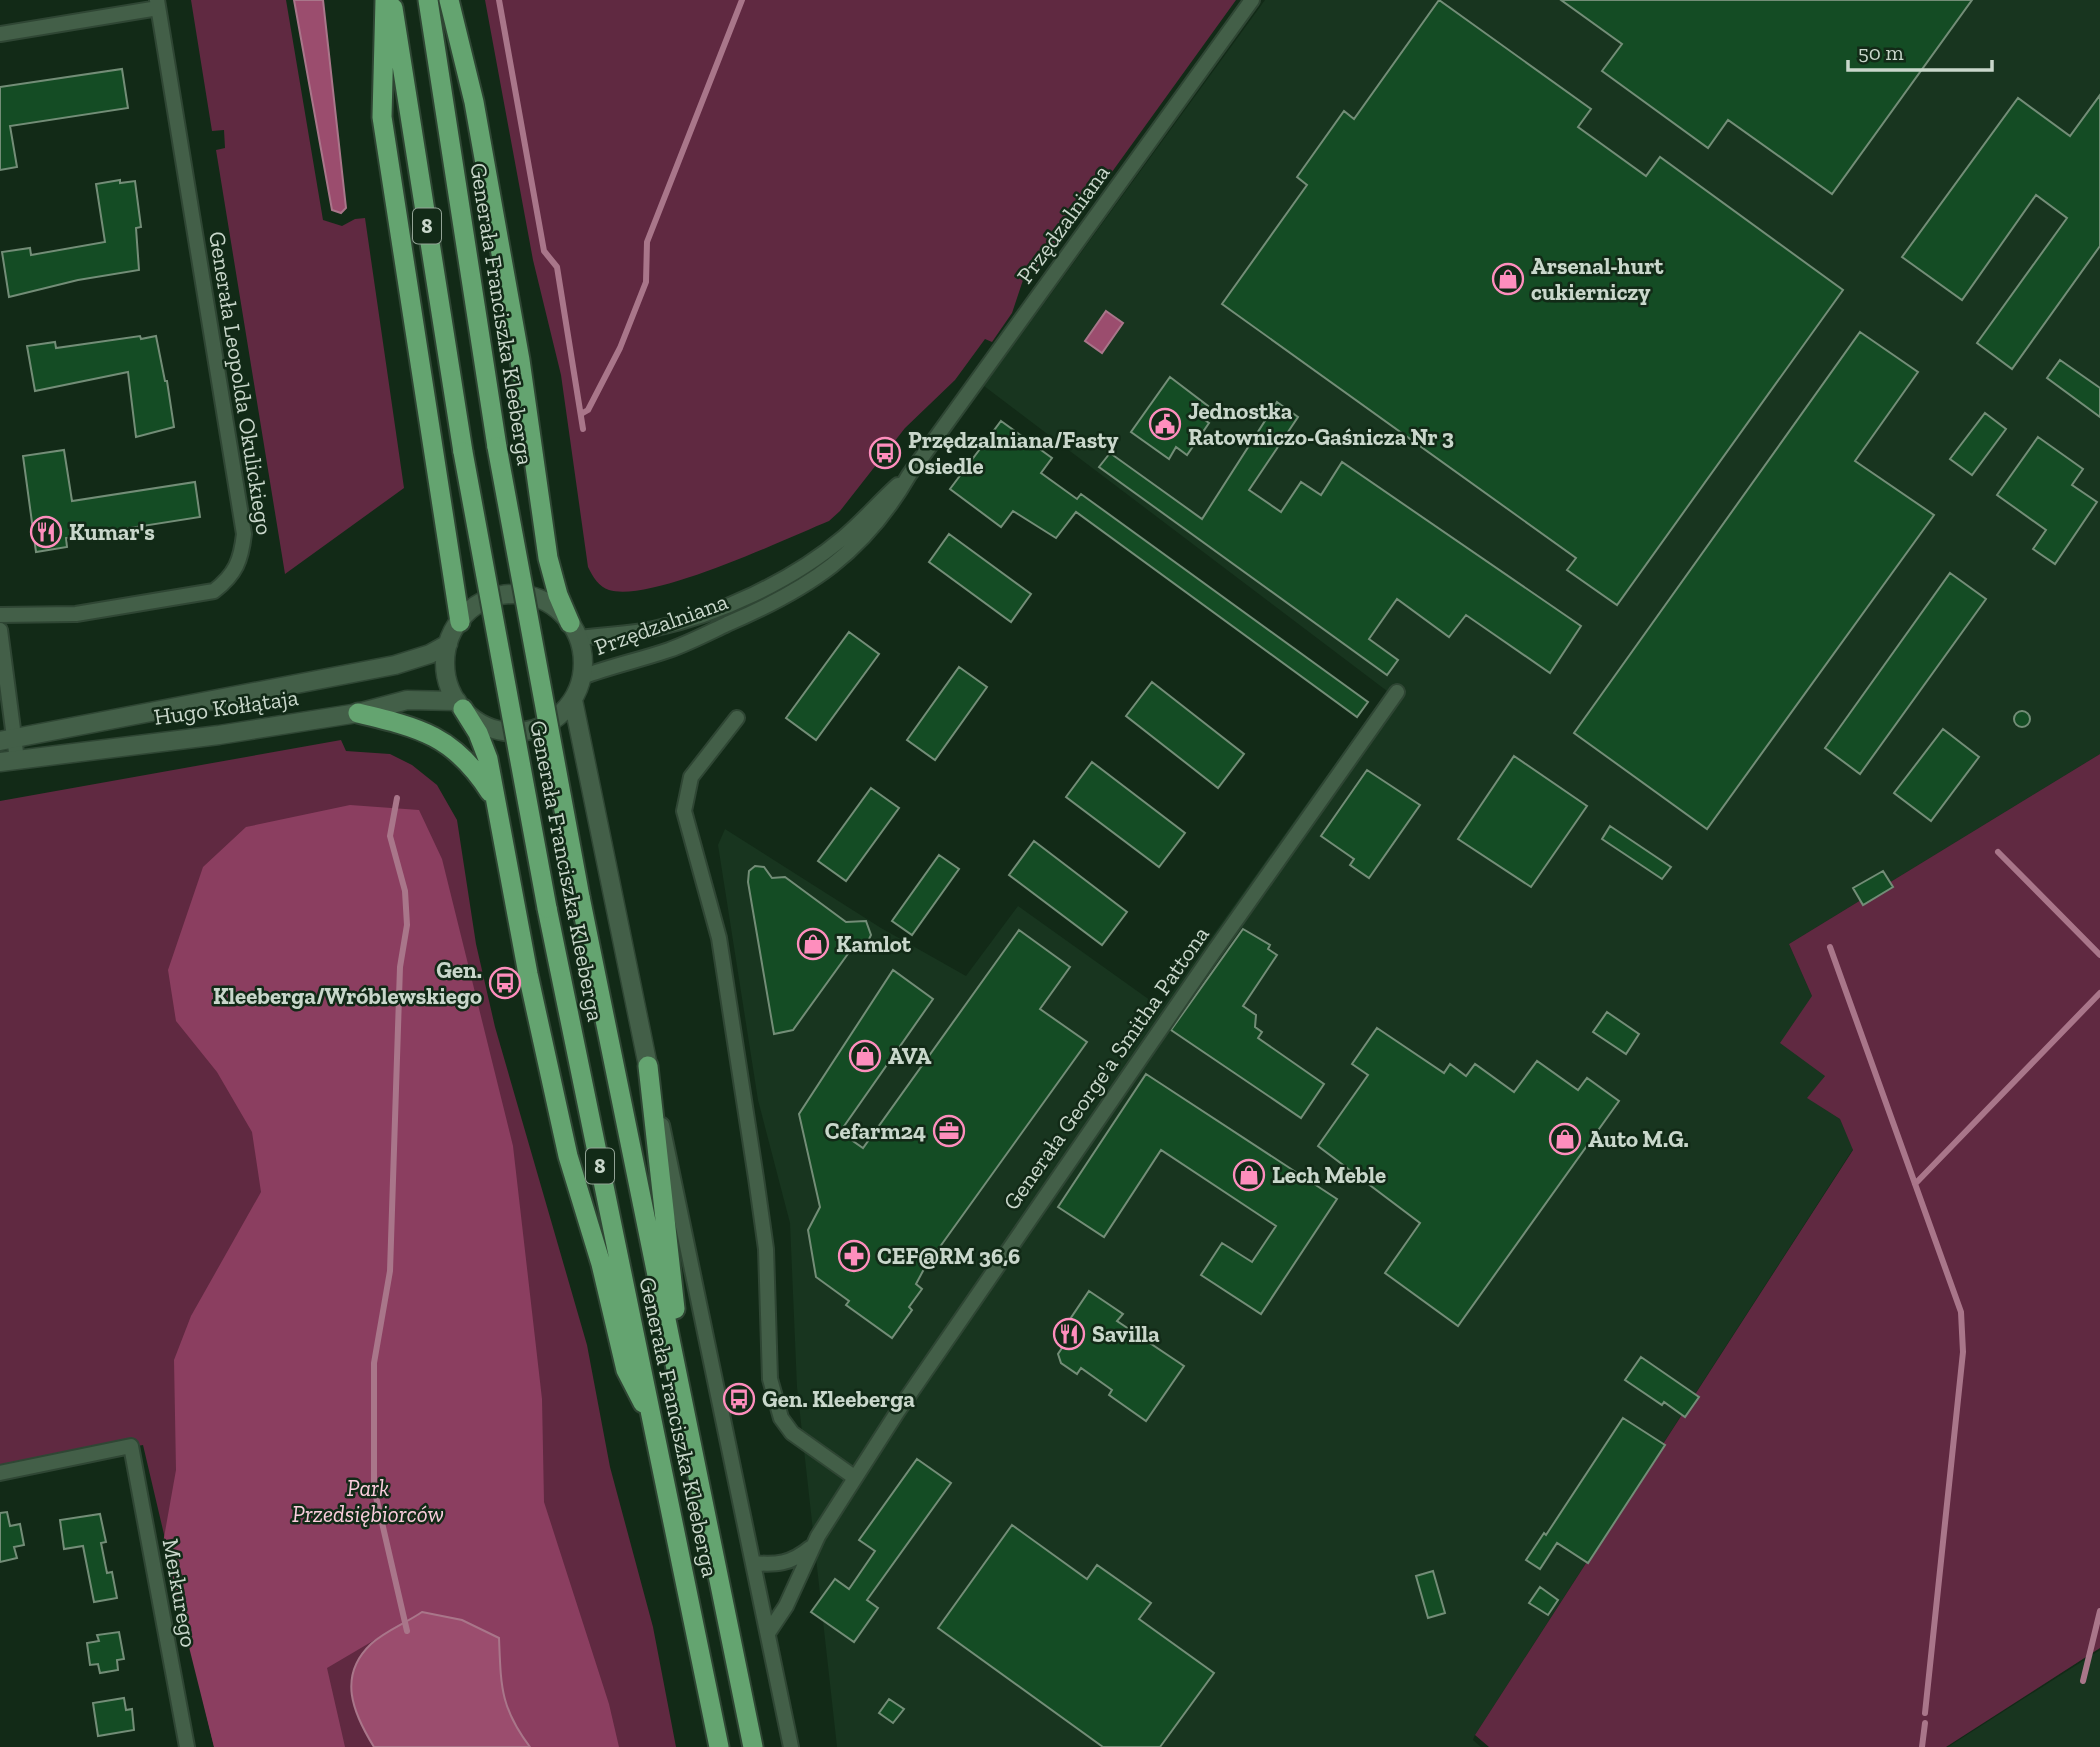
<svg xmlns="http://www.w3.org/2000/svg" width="2100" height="1747" font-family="'Zilla Slab',serif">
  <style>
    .built { fill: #18351f }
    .green { fill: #602941 }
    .forest { fill: #8b3e60 }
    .water { fill: #9b4d6e; stroke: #a9768a; stroke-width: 2 }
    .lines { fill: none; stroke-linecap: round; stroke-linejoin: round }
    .stream { stroke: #a9768a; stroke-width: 6 }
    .building { fill: #144c24; stroke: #738d77; stroke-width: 2 }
    .minor-casing { stroke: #2f4634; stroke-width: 18 }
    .tertiary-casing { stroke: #2f4634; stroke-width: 21 }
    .trunk-casing { stroke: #2f4634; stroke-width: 23 }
    .minor { stroke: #435f48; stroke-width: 14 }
    .tertiary { stroke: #435f48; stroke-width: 18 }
    .trunk { stroke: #64a470; stroke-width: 19 }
    .trunk-bridge-casing { stroke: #2f4634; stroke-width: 23; stroke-linecap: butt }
    .trunk-bridge { stroke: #64a470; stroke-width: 19 }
    .labels { text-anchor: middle; stroke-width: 5; stroke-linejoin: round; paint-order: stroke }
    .shield { fill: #122a17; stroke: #92a395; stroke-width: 2 }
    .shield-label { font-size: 21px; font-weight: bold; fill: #c9d7cb }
    .street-label { font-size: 23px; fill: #c9d7cb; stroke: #122a17 }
    .poi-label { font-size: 23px; font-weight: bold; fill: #c9d7cb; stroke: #122a17; text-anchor: start }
    .park-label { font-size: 23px; font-style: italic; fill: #fccede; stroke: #122a17 }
  </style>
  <rect width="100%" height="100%" fill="#122a17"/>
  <!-- built -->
  <path class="built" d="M1265,0H2100V754L1789,944L1812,996L1825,1076L1808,1098L1840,1119L1853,1149L1475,1735L1473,1740L1481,1747H837L797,1387L790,1223L758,1100L718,845L725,829L881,928L966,976L1018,906L1161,1008L1387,691L984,386Z
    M2100,1650V1747H1948Z"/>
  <!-- green -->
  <path class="green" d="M191,0H286L323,220L342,226L355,219L365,218L404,488L285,574L216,150L225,148L224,130L212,131Z
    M485,0H1236L1060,244L1023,280L1012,313L992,342L985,339L955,380L905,428L840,511L829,521C785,539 651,603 609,590C599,587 593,577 588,567L561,375L533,260Z
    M341,740L346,751L390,754L412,765L437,785L457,820L476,944L495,1027L587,1345L610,1467L653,1627L676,1747H214L143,1445L0,1472V801Z
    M2100,754V1648L1946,1747H1489L1475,1735L1853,1150L1840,1119L1807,1098L1825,1076L1780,1043L1812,996L1789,944Z"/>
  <!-- forest -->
  <path class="forest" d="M350,805L419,810L442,859L513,1146L542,1399L544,1502L609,1704L619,1747H530C500,1707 501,1686 499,1638L422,1612L327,1668L345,1747H214L163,1543L176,1470L174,1360L191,1316L261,1192L252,1132L217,1072L176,1021L168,970L203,867L246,827Z"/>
  <!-- water -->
  <path class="water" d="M294,0H323L346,208L341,213L332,210Z
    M1106,311L1123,323L1102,353L1085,341Z
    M422,1612L462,1620L499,1638C501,1686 500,1707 530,1747H374C353,1713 337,1676 371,1644C385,1631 406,1623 422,1612Z"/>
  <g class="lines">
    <!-- stream -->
    <path class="stream" d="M499,0L544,251L557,267L583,429
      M581,414L588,410L620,348L646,282L647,242L742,0
      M397,798L390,836L405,891L407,925L400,967L390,1271L374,1363V1488L407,1631
      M1998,852L2100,955
      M1830,947L1961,1312L1963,1352L1925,1713
      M1915,1184L2100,993
      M2083,1681L2100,1611
      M1922,1747L1925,1723"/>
  </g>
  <!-- building -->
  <path class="building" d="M1439,0L1591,109L1578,127L1646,176L1660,157L1843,290L1617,605L1567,570L1576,558L1222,304L1307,185L1297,177L1344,111L1354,119Z
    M1561,0H1972L1832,194L1728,120L1708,148L1602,71L1622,44Z
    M122,69L128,108L10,126L17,167L0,170V87Z
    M2100,95V246L2012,369L1977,343L2067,218L2036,195L1962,300L1902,257L2018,98L2070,136Z
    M120,180V183L135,181L141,227L136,228L139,270L78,280L9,297L2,252L30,248L31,255L105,242L96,184Z
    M1860,332L1918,372L1855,461L1934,515L1707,829L1574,733Z
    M140,336L141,339L156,336L165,381H167L174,427L136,437L128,372L35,391L27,346L55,342L56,348Z
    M2060,360L2100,388V417L2047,378Z
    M1170,377L1208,406L1199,416L1209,423L1187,455L1176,447L1169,459L1131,432Z
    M1277,402L1298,417L1249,490L1281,512L1301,482L1321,495L1342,462L1581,626L1550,673L1466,615L1449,637L1397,599L1369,639L1398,660L1387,675L1099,467L1110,453L1202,519Z
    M1985,413L2006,429L1972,475L1950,459Z
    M1001,421L1052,458L1041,473L1077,499L1081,494L1368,702L1357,717L1076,512L1056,538L1013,511L1001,527L950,489Z
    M2038,437L2083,469L2072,485L2097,502L2055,564L2033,549L2046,530L1997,495Z
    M64,450L72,501L195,482L200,517L66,538L67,547L36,552L23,456Z
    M949,534L1031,594L1011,622L929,562Z
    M1950,573L1986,599L1860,774L1825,748Z
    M849,632L879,654L816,740L786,718Z
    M959,667L987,687L935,760L907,740Z
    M1152,682L1244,754L1218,788L1126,716Z
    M2014 719a8 8 0 1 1 16 0a8 8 0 1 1-16 0Z
    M1943,729L1979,757L1931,821L1894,793Z
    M1514,756L1587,806L1531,887L1458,839Z
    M1092,762L1185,833L1159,867L1066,797Z
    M1367,770L1420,805L1369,878L1350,865L1354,859L1321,836Z
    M871,788L899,808L846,881L818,861Z
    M1610,826L1671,867L1662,879L1602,839Z
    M1034,841L1127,912L1102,945L1009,875Z
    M939,855L959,869L912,935L892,921Z
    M755,866L764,867L772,878L785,877L846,922L866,921L871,935L863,952L850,951L793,1030L774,1034L748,882L749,871Z
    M1883,871L1893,887L1863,905L1853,888Z
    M1243,929L1270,945L1268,949L1277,955L1243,1006L1256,1015L1255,1027L1262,1032L1258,1038L1324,1084L1301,1118L1171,1030Z
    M1019,930L1070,967L1040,1009L1087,1042L924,1269L916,1284L922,1289L909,1307L912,1310L892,1338L846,1305L849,1301L816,1277L808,1230L820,1207L799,1114L893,970L933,999L840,1132L863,1148Z
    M1607,1012L1639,1034L1626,1054L1593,1032Z
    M1377,1028L1444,1073L1450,1064L1466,1076L1475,1064L1514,1092L1537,1061L1578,1090L1587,1078L1619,1101L1458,1326L1385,1273L1420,1223L1318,1146L1368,1075L1352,1064Z
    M1146,1074L1337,1199L1261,1314L1201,1275L1222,1243L1252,1262L1276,1226L1161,1150L1104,1237L1058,1207Z
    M1089,1291L1123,1314L1117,1321L1184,1366L1146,1421L1109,1395L1112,1390L1081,1368L1077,1374L1061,1363L1058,1354L1066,1342L1058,1337Z
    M1641,1357L1699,1397L1685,1417L1664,1402L1662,1405L1625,1380Z
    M1623,1418L1665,1445L1588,1563L1557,1543L1540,1569L1526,1560L1544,1533L1546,1535Z
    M917,1459L951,1483L867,1600L878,1608L854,1642L811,1612L835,1579L849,1589L875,1551L859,1540Z
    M7,1512L10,1526L20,1524L24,1545L14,1547L17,1558L0,1562V1513Z
    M100,1514L106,1542L101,1543L107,1573L112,1572L117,1598L94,1602L83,1546L64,1549L60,1520Z
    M1012,1525L1087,1579L1097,1565L1151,1603L1139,1619L1214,1673L1160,1747H1103L938,1628Z
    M1433,1571L1445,1613L1428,1618L1416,1576Z
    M1540,1587L1558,1600L1548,1615L1529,1603Z
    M119,1632L124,1659L117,1660L118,1670L100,1673L98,1664L90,1665L87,1643L99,1641L97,1635Z
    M124,1698L126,1710L132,1709L134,1730L98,1736L93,1703Z
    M889,1699L904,1709L893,1723L879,1713Z"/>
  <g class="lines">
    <!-- minor casing -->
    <g class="minor-casing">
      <path id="minor" d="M0,34L158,8
        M0,615L76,614L214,591C236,574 241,560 244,534L157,0
        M0,630L17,760
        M578,638C603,635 628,634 653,629C719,615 792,581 844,537C863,521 879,502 898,485
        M582,677C611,666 640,660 669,650C689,643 708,633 727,624C809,589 864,553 909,475L1252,0
        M737,718L691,777L684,811L719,938L756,1178L766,1249L770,1379L781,1418L792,1433L854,1477
        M662,1125L791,1747
        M0,1473L131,1446L187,1747
        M753,1563C776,1565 791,1564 810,1548
        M768,1633L786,1606L818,1536L898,1411L1215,950L1397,692"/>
    </g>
    <!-- tertiary casing -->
    <g class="tertiary-casing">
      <path id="tertiary" d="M445 663a69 69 0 1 1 138 0a69 69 0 1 1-138 0Z
        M573,700L648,1066
        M0,741L395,665L430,654L448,644
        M0,762L219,735L358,713L407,700L457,701"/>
    </g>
    <!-- trunk casing -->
    <g class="trunk-casing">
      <path id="trunk" d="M385,0L382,117L460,622
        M428,0L497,447
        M449,0L474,102L520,360L548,558L558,595L570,623
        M393,8L463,452
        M463,709L478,733L488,759L528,974L568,1156L601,1264L626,1370L643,1403
        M358,713C421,728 454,736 490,792
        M580,897L753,1747
        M547,908L719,1747
        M648,1066L675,1309"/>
    </g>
    <!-- minor -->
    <use href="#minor" class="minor"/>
    <!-- tertiary -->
    <use href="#tertiary" class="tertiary"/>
    <!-- trunk -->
    <use href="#trunk" class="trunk"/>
    <!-- trunk-bridge casing -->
    <g class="trunk-bridge-casing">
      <path id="trunk-bridge" d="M497,447L580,897
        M463,452L547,908"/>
    </g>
    <!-- trunk-bridge -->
    <use href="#trunk-bridge" class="trunk-bridge"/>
  </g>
  <!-- icons -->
  <defs>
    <g id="shop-ring" transform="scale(1.575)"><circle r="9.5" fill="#122a17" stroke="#fe8ebd" stroke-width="1.5"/><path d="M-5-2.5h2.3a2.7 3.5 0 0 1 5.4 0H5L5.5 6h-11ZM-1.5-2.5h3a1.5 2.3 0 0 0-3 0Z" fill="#fe8ebd"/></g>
    <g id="civic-ring" transform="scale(1.575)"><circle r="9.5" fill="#122a17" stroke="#fe8ebd" stroke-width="1.5"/><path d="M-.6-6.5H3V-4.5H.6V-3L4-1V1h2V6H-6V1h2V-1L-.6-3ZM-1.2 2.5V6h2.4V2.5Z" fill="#fe8ebd"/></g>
    <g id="bus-ring" transform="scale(1.575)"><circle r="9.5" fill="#122a17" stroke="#fe8ebd" stroke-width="1.5"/><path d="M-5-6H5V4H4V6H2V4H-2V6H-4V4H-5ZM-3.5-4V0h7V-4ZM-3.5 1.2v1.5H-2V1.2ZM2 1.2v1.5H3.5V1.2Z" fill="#fe8ebd"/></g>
    <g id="restaurant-ring" transform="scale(1.575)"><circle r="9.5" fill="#122a17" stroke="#fe8ebd" stroke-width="1.5"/><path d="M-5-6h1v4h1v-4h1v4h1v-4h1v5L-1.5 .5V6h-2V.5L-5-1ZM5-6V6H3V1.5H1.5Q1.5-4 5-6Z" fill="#fe8ebd"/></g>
    <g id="office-ring" transform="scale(1.575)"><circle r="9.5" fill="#122a17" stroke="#fe8ebd" stroke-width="1.5"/><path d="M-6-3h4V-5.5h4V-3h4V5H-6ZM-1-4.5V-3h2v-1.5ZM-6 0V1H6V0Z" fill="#fe8ebd"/></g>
    <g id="pharmacy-ring" transform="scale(1.575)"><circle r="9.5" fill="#122a17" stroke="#fe8ebd" stroke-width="1.5"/><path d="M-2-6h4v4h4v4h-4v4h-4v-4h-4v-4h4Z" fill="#fe8ebd"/></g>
  </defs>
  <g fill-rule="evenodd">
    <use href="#shop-ring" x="1508" y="279"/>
    <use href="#civic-ring" x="1165" y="424"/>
    <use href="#bus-ring" x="885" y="453"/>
    <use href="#restaurant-ring" x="46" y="532"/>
    <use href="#shop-ring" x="813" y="944"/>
    <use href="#bus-ring" x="505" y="983"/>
    <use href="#shop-ring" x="865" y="1056"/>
    <use href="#office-ring" x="949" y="1131"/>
    <use href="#shop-ring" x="1565" y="1139"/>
    <use href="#shop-ring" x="1249" y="1175"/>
    <use href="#pharmacy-ring" x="854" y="1256"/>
    <use href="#restaurant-ring" x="1069" y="1334"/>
    <use href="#bus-ring" x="739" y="1399"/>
  </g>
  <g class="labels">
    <!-- shield labels -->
    <g class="shield">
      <rect x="413" y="208.5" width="28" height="35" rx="5"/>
      <rect x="586" y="1148.5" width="28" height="35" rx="5"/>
    </g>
    <g class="shield-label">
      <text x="427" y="233">8</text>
      <text x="600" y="1173">8</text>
    </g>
    <!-- street labels -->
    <g class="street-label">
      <text transform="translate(1063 224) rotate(-54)" y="8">Przędzalniana</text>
      <text transform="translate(502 314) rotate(81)" y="8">Generała Franciszka Kleeberga</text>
      <text transform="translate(241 383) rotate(81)" y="8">Generała Leopolda Okulickiego</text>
      <text transform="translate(661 624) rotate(-20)" y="8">Przędzalniana</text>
      <text transform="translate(226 707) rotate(-8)" y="8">Hugo Kołłątaja</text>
      <text transform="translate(567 871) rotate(79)" y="8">Generała Franciszka Kleeberga</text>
      <text transform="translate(1106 1068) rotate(-55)" y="8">Generała George'a Smitha Pattona</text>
      <text transform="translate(679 1427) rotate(78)" y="8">Generała Franciszka Kleeberga</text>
      <text transform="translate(180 1593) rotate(80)" y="8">Merkurego</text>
    </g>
    <!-- poi labels -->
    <g class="poi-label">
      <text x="1531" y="274">Arsenal-hurt<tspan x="1531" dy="26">cukierniczy</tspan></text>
      <text x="1188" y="419">Jednostka<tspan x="1188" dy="26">Ratowniczo-Gaśnicza Nr 3</tspan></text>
      <text x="908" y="448">Przędzalniana/Fasty<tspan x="908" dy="26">Osiedle</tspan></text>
      <text x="69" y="540">Kumar's</text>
      <text x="836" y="952">Kamlot</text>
      <text x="482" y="978" text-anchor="end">Gen.<tspan x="482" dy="26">Kleeberga/Wróblewskiego</tspan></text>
      <text x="888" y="1064">AVA</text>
      <text x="926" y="1139" text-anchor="end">Cefarm24</text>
      <text x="1588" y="1147">Auto M.G.</text>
      <text x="1272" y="1183">Lech Meble</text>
      <text x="877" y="1264">CEF@RM 36,6</text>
      <text x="1092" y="1342">Savilla</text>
      <text x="762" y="1407">Gen. Kleeberga</text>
    </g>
    <!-- park labels -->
    <g class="park-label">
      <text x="368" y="1496">Park<tspan x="368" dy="26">Przedsiębiorców</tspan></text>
    </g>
  </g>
  <!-- scale -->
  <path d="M1848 60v10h144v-10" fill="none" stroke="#c9d7cb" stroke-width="3.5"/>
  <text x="1858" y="60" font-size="21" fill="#c9d7cb" stroke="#122a17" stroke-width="5" paint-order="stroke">50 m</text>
</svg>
